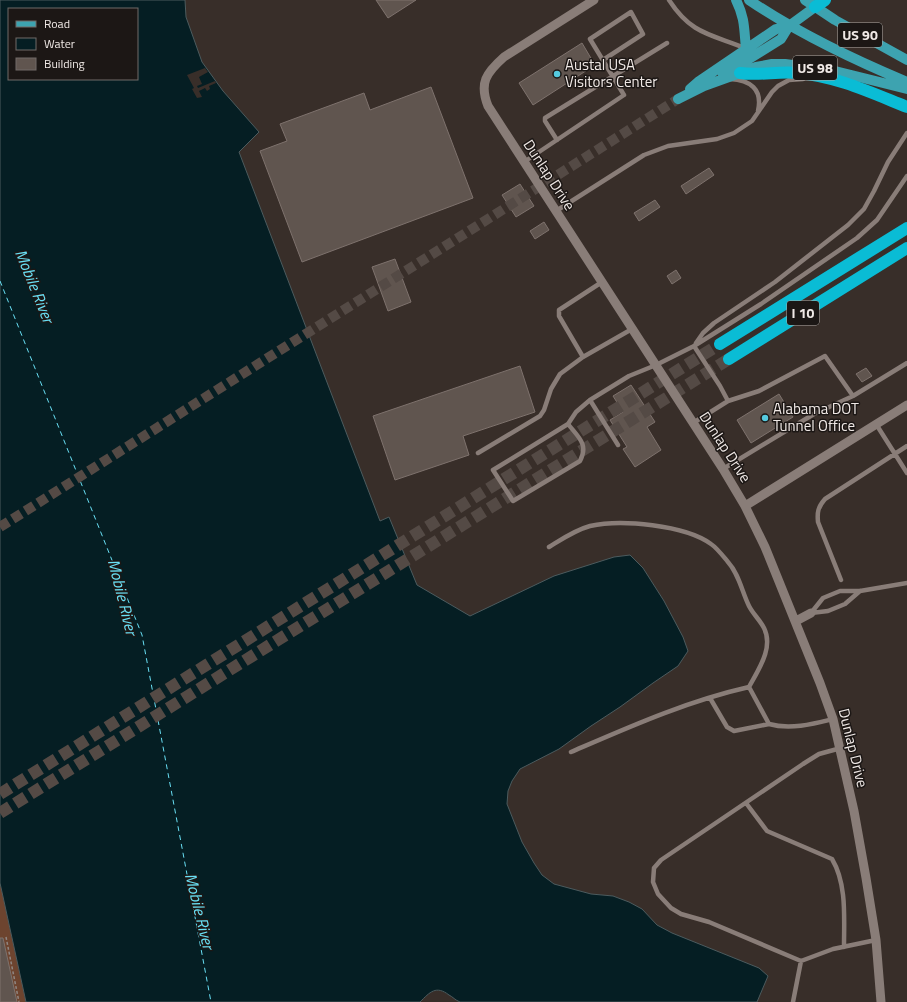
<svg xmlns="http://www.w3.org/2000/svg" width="907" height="1002" font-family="'Titillium Web',sans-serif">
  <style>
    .green { fill: #6d442f }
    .water { fill: #051e23; stroke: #4c5b5e; fill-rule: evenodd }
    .pier { fill: #382e29 }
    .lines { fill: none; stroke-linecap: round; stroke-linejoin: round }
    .ferry { stroke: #69e0f5; stroke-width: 1; stroke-dasharray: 5 4; stroke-linecap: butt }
    .building { fill: #60554f; stroke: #7e726d }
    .primary-tunnel { stroke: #544a45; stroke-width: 10; stroke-dasharray: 10 5; stroke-linecap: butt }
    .highway-tunnel { stroke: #544a45; stroke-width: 12; stroke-dasharray: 12 6; stroke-linecap: butt }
    .path { stroke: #908783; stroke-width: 1.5; stroke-dasharray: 3 2; stroke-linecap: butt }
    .lane { stroke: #897d78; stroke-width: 4.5 }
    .street { stroke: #897d78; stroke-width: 9 }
    .primary { stroke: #3da3b0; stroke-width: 10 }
    .highway { stroke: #0abcd5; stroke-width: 12 }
    .poi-dot { fill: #55cadf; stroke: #1c1715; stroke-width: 1.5 }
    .labels { text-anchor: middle; stroke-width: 3; stroke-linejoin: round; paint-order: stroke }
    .shield { fill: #1c1715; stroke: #b0aaa7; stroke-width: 1 }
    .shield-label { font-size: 14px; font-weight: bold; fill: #f0e9e6 }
    .poi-label { font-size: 15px; fill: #f0e9e6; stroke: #1c1715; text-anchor: start }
    .street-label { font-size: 15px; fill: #f0e9e6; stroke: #1c1715 }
    .water-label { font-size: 16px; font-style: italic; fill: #69e0f5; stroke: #1c1715 }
  </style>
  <rect width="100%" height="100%" fill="#382e29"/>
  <!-- green -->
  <path class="green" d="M0,883L26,1002H0Z"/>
  <!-- water -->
  <path class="water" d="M0,0H185L186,17L202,62L223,91L259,132L239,152L380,521L389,517L417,585L470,616L554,576L614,557L630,555L643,568L664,601L683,637L688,651L678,666L653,683L620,707L591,726L559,749L520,769L512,781L508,791L507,804L522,842L534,863L542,875L554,884L591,894L613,896L629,902L642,909L657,925L672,933L759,968L768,976L757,1002H460C455,1000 453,997 449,995C436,985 430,992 420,1002H26L0,883ZM9,9H137V79H9Z"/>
  <!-- pier -->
  <path class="pier" d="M205,68L208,72L199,77L202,84L197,86L198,88L215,81L216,83L209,86L210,89L207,91L205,88L199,91L202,97L197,98L192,89L194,88L187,75Z"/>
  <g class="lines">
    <!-- ferry -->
    <path class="ferry" d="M0,281L142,635L211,1002"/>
  </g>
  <!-- building -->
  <path class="building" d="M376,0H416L388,18Z
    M582,43L595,65L533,105L519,83Z
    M431,87L473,198L302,262L260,151L287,141L280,124L364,93L370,110Z
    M709,168L714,175L686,194L681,186Z
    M520,184L534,206L516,217L502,195Z
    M655,200L660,207L639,221L634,213Z
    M544,222L549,230L535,239L530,231Z
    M395,259L411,302L388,311L372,267Z
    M676,270L681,278L672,284L667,276Z
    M520,366L535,412L463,436L469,455L395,480L373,416Z
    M866,368L872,376L862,382L856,374Z
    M631,385L655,422L647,427L661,450L635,467L623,449L627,447L610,420L623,412L613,396Z
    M779,394L793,417L751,443L737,420Z
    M0,938H3L17,1002H0Z"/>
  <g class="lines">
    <!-- primary-tunnel -->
    <path class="primary-tunnel" d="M0,527L678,99"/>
    <!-- highway-tunnel -->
    <path class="highway-tunnel" d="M0,794L720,344
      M0,813L729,359"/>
    <!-- path -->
    <path class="path" d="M6,937L19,1002"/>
    <!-- lane -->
    <path class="lane" d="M669,0C691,34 710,34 745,48
      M730,79C750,80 763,89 758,111
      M557,140L545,121V118L667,43
      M524,162L624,95L590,39L631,12L643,34L603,60
      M556,211L644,155L668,146L717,139L734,133L752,121L772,92L778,86L789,80L803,79
      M696,343L703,333L714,323L775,282L848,225L864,209L874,191L888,162L907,133
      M694,346L720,386L728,401
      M583,357L559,316V310L602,282
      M590,400L618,445
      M693,423L728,401L759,391L825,356L853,396
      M568,424L576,412L590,400L629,376L656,365L694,346L761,304L857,238L877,220L907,176
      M568,424C578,437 589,444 580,461L513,501L493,470Z
      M876,424L907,473
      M478,453L540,416L544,410L551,389L560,374L583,357L632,329
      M723,469L814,414L853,396L907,363
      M549,547C562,539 575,530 590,526C621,519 685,525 711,544C717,548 723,556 728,562C739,574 742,592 749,606C753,614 760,620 764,628C774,648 758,670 749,687C687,701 629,727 571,752
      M841,580L818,522C817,512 818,507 825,499L907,446
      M811,613L823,598L840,591H860L907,583
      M811,613L828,611L845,604L860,591
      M749,687L769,724C790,730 813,724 833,719
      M710,698L727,727L734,731L769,724
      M746,803L767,831L832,859C847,884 844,918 844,947
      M801,961L709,922L681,914L671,908L658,894L653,882L654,868L661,860L803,764L819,754L841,748
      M793,1002L801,961L833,949L876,940"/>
    <!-- street -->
    <path class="street" d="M594,0L504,57C486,73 479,83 488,106L723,469L745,506L765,547L820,683L833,719L854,811L866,878L876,940L881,1002
      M745,506L907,405
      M796,621L811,613"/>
    <!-- primary -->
    <path class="primary" d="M736,0C745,18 744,29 746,49
      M749,0C799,34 852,59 907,82
      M805,0L835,20L907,60
      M723,75L781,39L789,26L815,7
      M690,89L698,82L776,29L789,26
      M678,99L704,86L740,73L756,67L772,64H785L831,70L907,89"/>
    <!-- highway -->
    <path class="highway" d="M815,7L825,0
      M740,73C759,76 778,71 798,73C836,76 872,93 907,107
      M720,344L907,228
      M729,359L907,248"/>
  </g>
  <!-- markers -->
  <g class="poi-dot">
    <circle cx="557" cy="74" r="4"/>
    <circle cx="765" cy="418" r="4"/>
  </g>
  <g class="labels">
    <!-- shield labels -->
    <g class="shield">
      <rect x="838" y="23" width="44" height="24" rx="3"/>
      <rect x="793" y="56" width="44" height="24" rx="3"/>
      <rect x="787" y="301" width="32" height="24" rx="3"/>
    </g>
    <g class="shield-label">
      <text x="860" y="40">US 90</text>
      <text x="815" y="73">US 98</text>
      <text x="803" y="318">I 10</text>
    </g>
    <!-- poi labels -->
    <g class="poi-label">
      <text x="565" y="70">Austal USA<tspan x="565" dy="17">Visitors Center</tspan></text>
      <text x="773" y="414">Alabama DOT<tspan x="773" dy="17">Tunnel Office</tspan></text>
    </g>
    <!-- street labels -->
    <g class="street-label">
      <text transform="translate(549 175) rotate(57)" y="5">Dunlap Drive</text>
      <text transform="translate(725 447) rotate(57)" y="5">Dunlap Drive</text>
      <text transform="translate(853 748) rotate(76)" y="5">Dunlap Drive</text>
    </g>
    <!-- water labels -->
    <g class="water-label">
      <text transform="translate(35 286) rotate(68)" y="6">Mobile River</text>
      <text transform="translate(123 597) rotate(76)" y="6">Mobile River</text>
      <text transform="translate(200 911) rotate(76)" y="6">Mobile River</text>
    </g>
  </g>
  <!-- legend -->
  <rect x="8" y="8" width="130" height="72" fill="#1c1715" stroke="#716b69"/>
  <rect x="16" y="21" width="20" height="6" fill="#3da3b0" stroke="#716b69"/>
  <text x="44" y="28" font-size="12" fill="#f0e9e6">Road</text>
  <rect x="16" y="38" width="20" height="12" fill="#051e23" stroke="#716b69"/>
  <text x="44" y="48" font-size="12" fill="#f0e9e6">Water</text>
  <rect x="16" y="58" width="20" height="12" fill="#60554f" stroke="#716b69"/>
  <text x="44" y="68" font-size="12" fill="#f0e9e6">Building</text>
</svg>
